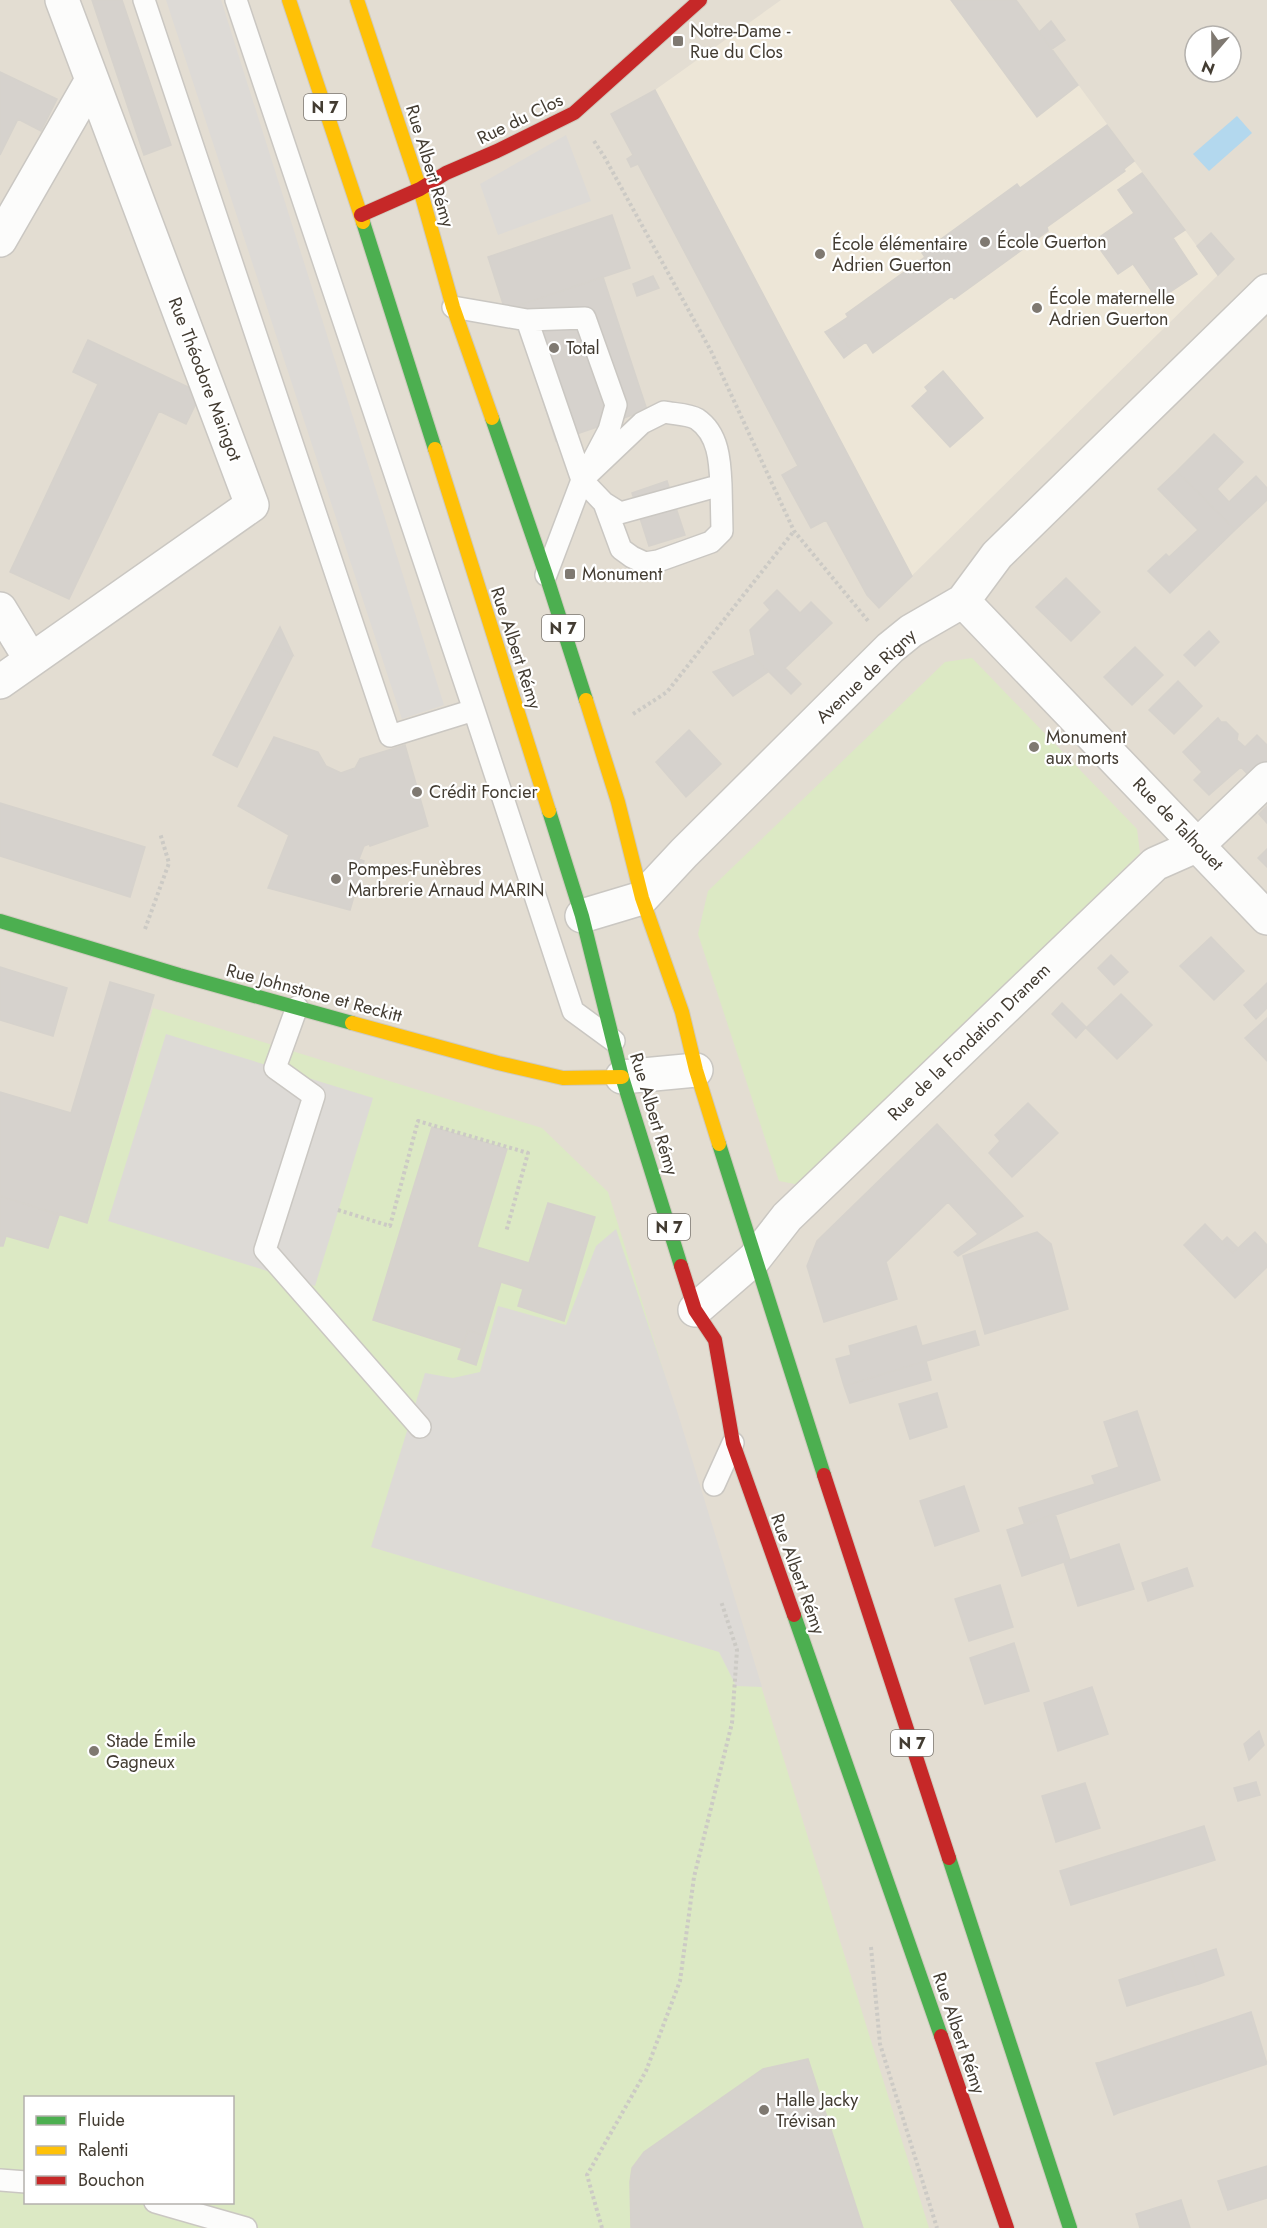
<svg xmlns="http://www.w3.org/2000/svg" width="1267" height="2228" font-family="Jost,sans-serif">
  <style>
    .residential { fill: #e3ddd2; fill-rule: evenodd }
    .education { fill: #ede6d7 }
    .green { fill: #dce9c4; fill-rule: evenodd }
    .parking { fill: #dddad6 }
    .water { fill: #b3d8ee }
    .building { fill: #d6d2cd; stroke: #d6d2cc; stroke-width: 1.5 }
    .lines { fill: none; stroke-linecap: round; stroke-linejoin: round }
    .lane-casing { stroke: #cac7c2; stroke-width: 24 }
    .street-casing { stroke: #cac7c2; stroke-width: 36 }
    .fast-casing { stroke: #cfcabe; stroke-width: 16 }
    .slow-casing { stroke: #cfcabe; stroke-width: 16 }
    .jam-casing { stroke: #cfcabe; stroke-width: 16 }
    .path { stroke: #cccac5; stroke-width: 4; stroke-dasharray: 3 3; stroke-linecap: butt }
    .lane { stroke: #fcfcfb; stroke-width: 21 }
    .street { stroke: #fcfcfb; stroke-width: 33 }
    .fast { stroke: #4caf50; stroke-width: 14 }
    .slow { stroke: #ffc107; stroke-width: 14 }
    .jam { stroke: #c62828; stroke-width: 14 }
    .poi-dot { fill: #7f7971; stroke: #fff; stroke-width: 2 }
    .labels { text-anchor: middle; stroke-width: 4.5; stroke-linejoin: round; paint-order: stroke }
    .shield { fill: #fff; stroke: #7b7670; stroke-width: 1.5 }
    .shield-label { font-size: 16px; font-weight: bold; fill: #433c32 }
    .poi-label { font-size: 18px; fill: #433c32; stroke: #fff; text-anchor: start }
    .street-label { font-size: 18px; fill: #433c32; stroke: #fff }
  </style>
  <rect width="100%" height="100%" fill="#eeebe6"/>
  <!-- residential -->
  <path class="residential" d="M0,0H1267V2228H0ZM1195,36H1231V72H1195ZM26,2098H232V2202H26Z"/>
  <!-- education -->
  <path class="education" d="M781,0H1016L1218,275L879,608L826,520L811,528L782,475L798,466L638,164L631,167L627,159L633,155L611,114L655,90Z"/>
  <!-- green -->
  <path class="green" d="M972,658L1137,829L1140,853L800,1185L779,1181L698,934L708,891L945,662Z
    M153,1008L542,1128L608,1192L929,2228H0V1246H3L6,1236L48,1248L59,1215L87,1222ZM26,2098H232V2202H26Z"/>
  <!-- parking -->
  <path class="parking" d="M166,0H221L444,705L402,719Z
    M566,135L591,201L498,235L480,184Z
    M166,1034L373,1098L315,1286L108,1221Z
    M616,1229L678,1414L762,1687L736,1686L719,1652L371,1547L425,1373L453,1378L480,1372L498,1306L566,1325L596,1246Z"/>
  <!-- water -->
  <path class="water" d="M1237,116L1252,133L1209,171L1193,154Z"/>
  <!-- building -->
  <path class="building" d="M92,0H122L171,145L144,155Z
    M951,0H1016L1078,85L1037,117Z
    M1051,21L1065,40L1052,49L1039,32Z
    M0,72L57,99L41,131L18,119L0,155Z
    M655,90L912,576L879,608L867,595L826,520L811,528L782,475L798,466L638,164L631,167L627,159L633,155L611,114Z
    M1107,125L1134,161L1124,169L1125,171L1047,227L1048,231L954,299L952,296L873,353L866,342L853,351L832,328L848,317L846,314L925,257L922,253L1017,184L1020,188Z
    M1142,173L1185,230L1173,238L1197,274L1158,300L1133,264L1118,274L1094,241L1134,213L1118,190Z
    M612,215L630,268L505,310L488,257Z
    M1211,233L1234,259L1218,275L1197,246Z
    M653,276L659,288L637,296L633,284Z
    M603,277L647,410L556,441L513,307Z
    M832,328L853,351L844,358L825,332Z
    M88,340L201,393L186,424L159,411L69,599L10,572L98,384L73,372Z
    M943,371L983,418L950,447L912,406L928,391L925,387Z
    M1214,434L1243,462L1217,489L1229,502L1256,476L1267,488V500L1235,530L1177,471Z
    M1177,471L1235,530L1170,593L1148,571L1166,554L1169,557L1198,530L1158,489Z
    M667,481L685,535L649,546L632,493Z
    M1066,578L1100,612L1071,641L1036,607Z
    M777,590L800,613L811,602L832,623L785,668L801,684L791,694L753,656L755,655L750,630L770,610L764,603Z
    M280,627L293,655L271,644Z
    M1209,631L1219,642L1195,666L1184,655Z
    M271,644L293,655L237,767L213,755Z
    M1135,647L1163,675L1132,705L1104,677Z
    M753,656L768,672L733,696L713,672Z
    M1178,681L1202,706L1174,734L1149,710Z
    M1218,718L1221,722H1226L1238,734L1237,740L1245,747L1257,735L1267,745V766L1252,779L1241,767L1209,795L1194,780L1202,772L1183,752Z
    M689,730L721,764L686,797L656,762Z
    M274,737L318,752L326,766L341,773L355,768L360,759L405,745L428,826L370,846L369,844L364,846L359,859L364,861L350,910L268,888L289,835L238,806Z
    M0,803L145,847L130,897L0,856Z
    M1267,806V823L1259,814Z
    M1267,849V867L1258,858Z
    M1211,937L1244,971L1214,1000L1180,966Z
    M1111,955L1128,972L1114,985L1098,968Z
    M0,967L67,988L53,1036L0,1020Z
    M110,982L154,995L87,1223L0,1196V1092L71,1113Z
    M1267,983V1008L1255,995Z
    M1121,994L1152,1025L1117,1059L1086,1028Z
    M1255,995L1267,1008L1256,1019L1244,1005Z
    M1062,1003L1086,1027L1076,1038L1052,1014Z
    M1267,1018V1061L1245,1038Z
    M1028,1103L1058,1133L1012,1177L989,1153L1000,1141L995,1135Z
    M937,1124L1023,1216L958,1256L954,1252L978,1234L948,1202L886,1262L897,1299L824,1322L807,1266L817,1241Z
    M432,1127L507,1149L477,1247L529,1263L548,1203L595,1217L564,1321L518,1306L523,1289L501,1282L485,1336L468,1330L461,1348L373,1320Z
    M0,1196L59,1215L48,1248L6,1236L3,1246H0Z
    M1205,1224L1233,1253L1255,1232L1267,1245V1267L1235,1298L1184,1245Z
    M1037,1232L1051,1244L1068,1309L985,1334L963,1256Z
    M1227,1237L1238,1248L1233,1253L1222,1242Z
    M916,1326L922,1346L975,1331L979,1345L844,1386L836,1359L851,1355L849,1346Z
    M468,1330L485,1336L476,1365L458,1359Z
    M926,1361L931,1380L850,1403L844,1386Z
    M937,1393L947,1427L910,1439L899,1404Z
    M1137,1411L1160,1480L1025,1525L1019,1508L1095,1484L1092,1476L1119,1467L1104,1422Z
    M964,1486L979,1531L935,1546L920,1501Z
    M1055,1514L1070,1560L1022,1576L1007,1530Z
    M1119,1544L1134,1589L1078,1606L1064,1562Z
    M1187,1568L1193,1586L1148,1601L1142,1583Z
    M1000,1585L1013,1627L969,1641L955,1599Z
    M1014,1643L1029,1691L985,1704L970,1658Z
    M1092,1687L1108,1734L1058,1751L1044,1703Z
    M1259,1731L1264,1745L1249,1760L1244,1744Z
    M1256,1782L1260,1795L1238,1801L1234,1788Z
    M1085,1783L1100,1828L1056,1842L1042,1796Z
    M1204,1826L1215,1860L1071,1905L1060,1871Z
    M1216,1949L1224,1975L1199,1984L1191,1957Z
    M1191,1957L1199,1984L1178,1990L1169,1964Z
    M1169,1964L1178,1990L1127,2006L1119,1980Z
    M1251,2012L1267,2064L1118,2113L1101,2062Z
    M808,2059L863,2228H631L630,2182L632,2168L644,2152L763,2069Z
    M1101,2062L1118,2113L1114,2115L1096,2063Z
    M1267,2166V2198L1228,2210L1218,2181Z
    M1181,2200L1190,2228H1140L1136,2214Z"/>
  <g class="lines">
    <!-- lane casing -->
    <g class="lane-casing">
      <path id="lane" d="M144,0L390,736L474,710L236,0
        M453,307L527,320L582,480L546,575
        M527,320L585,318L616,405L609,430L591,464
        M664,412C673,414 689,414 697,419C719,434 720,462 721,485L620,513L604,503L582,480L642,423Z
        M604,503L621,549L632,557L645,563L658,561L711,542L722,531L721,485
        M474,710L573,1011L614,1041
        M297,1007L275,1068L314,1096L265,1250L420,1427
        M714,1485L733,1443
        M0,2180L26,2182
        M155,2202L246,2228"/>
    </g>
    <!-- street casing -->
    <g class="street-casing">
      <path id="street" d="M0,240L92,80
        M963,601L1267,918
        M0,609L31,660
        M0,682L252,505L62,0
        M582,916L642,898L684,853L890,648L911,631L963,601L997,555L1267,291
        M622,1077L696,1070
        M695,1310L755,1258L787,1217L1155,864L1198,845L1267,779"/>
    </g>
    <!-- fast casing -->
    <g class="fast-casing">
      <path id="fast" d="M363,222L435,449
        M492,418L546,575L586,700
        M549,811L582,916L622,1077L681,1266
        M0,921L179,975L352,1023
        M719,1144L824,1475
        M794,1615L941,2036
        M949,1858L1070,2228"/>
    </g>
    <!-- slow casing -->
    <g class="slow-casing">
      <path id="slow" d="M289,0L363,222
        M357,0L420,189L453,307L492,418
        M435,449L549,811
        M586,700L618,802L642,898L682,1012L696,1070L719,1144
        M352,1023L498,1063L563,1078L622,1077"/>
    </g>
    <!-- jam casing -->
    <g class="jam-casing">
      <path id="jam" d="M361,215L420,189L446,173L497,151L574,113L700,0
        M681,1266L695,1310L715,1340L733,1443L794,1615
        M824,1475L949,1858
        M941,2036L1007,2228"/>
    </g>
    <!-- path -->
    <path class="path" d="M594,141L605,158L711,351L794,531L869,622
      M633,714L667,692L794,531
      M145,929L169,863L160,833
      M338,1210L390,1226L418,1121L528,1153L506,1232
      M871,1947L880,2044L937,2228
      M602,2228L587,2175L646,2071L680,1981L694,1877L732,1723L737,1650L721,1601"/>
    <!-- lane -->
    <use href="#lane" class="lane"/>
    <!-- street -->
    <use href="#street" class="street"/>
    <!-- fast -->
    <use href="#fast" class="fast"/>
    <!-- slow -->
    <use href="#slow" class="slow"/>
    <!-- jam -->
    <use href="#jam" class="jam"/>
  </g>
  <!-- markers -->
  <g class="poi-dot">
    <rect x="672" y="35" width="12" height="12" rx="3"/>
    <circle cx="985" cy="242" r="6"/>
    <circle cx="820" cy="254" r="6"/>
    <circle cx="1037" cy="308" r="6"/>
    <circle cx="554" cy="348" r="6"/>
    <rect x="564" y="568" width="12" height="12" rx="3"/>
    <circle cx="1034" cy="747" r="6"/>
    <circle cx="417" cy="792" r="6"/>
    <circle cx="336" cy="879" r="6"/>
    <circle cx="94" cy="1751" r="6"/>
    <circle cx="764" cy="2110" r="6"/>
  </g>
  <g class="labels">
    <!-- shield labels -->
    <g class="shield">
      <rect x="304" y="94" width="42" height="26" rx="4.5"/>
      <rect x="542" y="615" width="42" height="26" rx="4.5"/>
      <rect x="648" y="1214" width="42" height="26" rx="4.5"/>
      <rect x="891" y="1730" width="42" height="26" rx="4.5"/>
    </g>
    <g class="shield-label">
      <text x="325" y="113">N 7</text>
      <text x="563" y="634">N 7</text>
      <text x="669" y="1233">N 7</text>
      <text x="912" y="1749">N 7</text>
    </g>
    <!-- poi labels -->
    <g class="poi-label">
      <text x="690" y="37">Notre-Dame -<tspan x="690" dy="21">Rue du Clos</tspan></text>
      <text x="997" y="248">École Guerton</text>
      <text x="832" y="250">École élémentaire<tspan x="832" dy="21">Adrien Guerton</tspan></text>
      <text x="1049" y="304">École maternelle<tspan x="1049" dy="21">Adrien Guerton</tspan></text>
      <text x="566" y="354">Total</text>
      <text x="582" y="580">Monument</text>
      <text x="1046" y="743">Monument<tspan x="1046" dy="21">aux morts</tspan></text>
      <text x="429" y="798">Crédit Foncier</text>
      <text x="348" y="875">Pompes-Funèbres<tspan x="348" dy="21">Marbrerie Arnaud MARIN</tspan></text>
      <text x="106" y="1747">Stade Émile<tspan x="106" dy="21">Gagneux</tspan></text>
      <text x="776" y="2106">Halle Jacky<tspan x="776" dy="21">Trévisan</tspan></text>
    </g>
    <!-- street labels -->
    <g class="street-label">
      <text transform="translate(520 119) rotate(-26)" y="6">Rue du Clos</text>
      <text transform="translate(430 166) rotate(73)" y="6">Rue Albert Rémy</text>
      <text transform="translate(205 379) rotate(69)" y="6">Rue Théodore Maingot</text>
      <text transform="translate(516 648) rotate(72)" y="6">Rue Albert Rémy</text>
      <text transform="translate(866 676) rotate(-43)" y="6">Avenue de Rigny</text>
      <text transform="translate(1178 824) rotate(46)" y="6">Rue de Talhouet</text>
      <text transform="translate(314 993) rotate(15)" y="6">Rue Johnstone et Reckitt</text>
      <text transform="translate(969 1042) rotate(-44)" y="6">Rue de la Fondation Dranem</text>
      <text transform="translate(654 1114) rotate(73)" y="6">Rue Albert Rémy</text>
      <text transform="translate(798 1574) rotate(70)" y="6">Rue Albert Rémy</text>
      <text transform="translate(959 2033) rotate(71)" y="6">Rue Albert Rémy</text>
    </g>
  </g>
  <!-- legend -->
  <rect x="24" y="2096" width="210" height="108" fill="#ffffff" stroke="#b4b1ad" stroke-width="1.5"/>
  <rect x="36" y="2116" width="30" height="9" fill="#4caf50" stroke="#b4b1ad" stroke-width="1.5"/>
  <text x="78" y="2126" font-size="18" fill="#433c32">Fluide</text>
  <rect x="36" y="2146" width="30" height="9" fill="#ffc107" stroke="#b4b1ad" stroke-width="1.5"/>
  <text x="78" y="2156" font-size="18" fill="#433c32">Ralenti</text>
  <rect x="36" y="2176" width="30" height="9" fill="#c62828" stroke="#b4b1ad" stroke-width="1.5"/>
  <text x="78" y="2186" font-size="18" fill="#433c32">Bouchon</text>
  <!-- north arrow -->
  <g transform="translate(1213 54) rotate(200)"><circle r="28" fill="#ffffff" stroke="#b4b1ad" stroke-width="1.5"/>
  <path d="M0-4.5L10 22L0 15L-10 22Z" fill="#7f7971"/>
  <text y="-9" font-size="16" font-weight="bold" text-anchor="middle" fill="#433c32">N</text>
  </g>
</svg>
